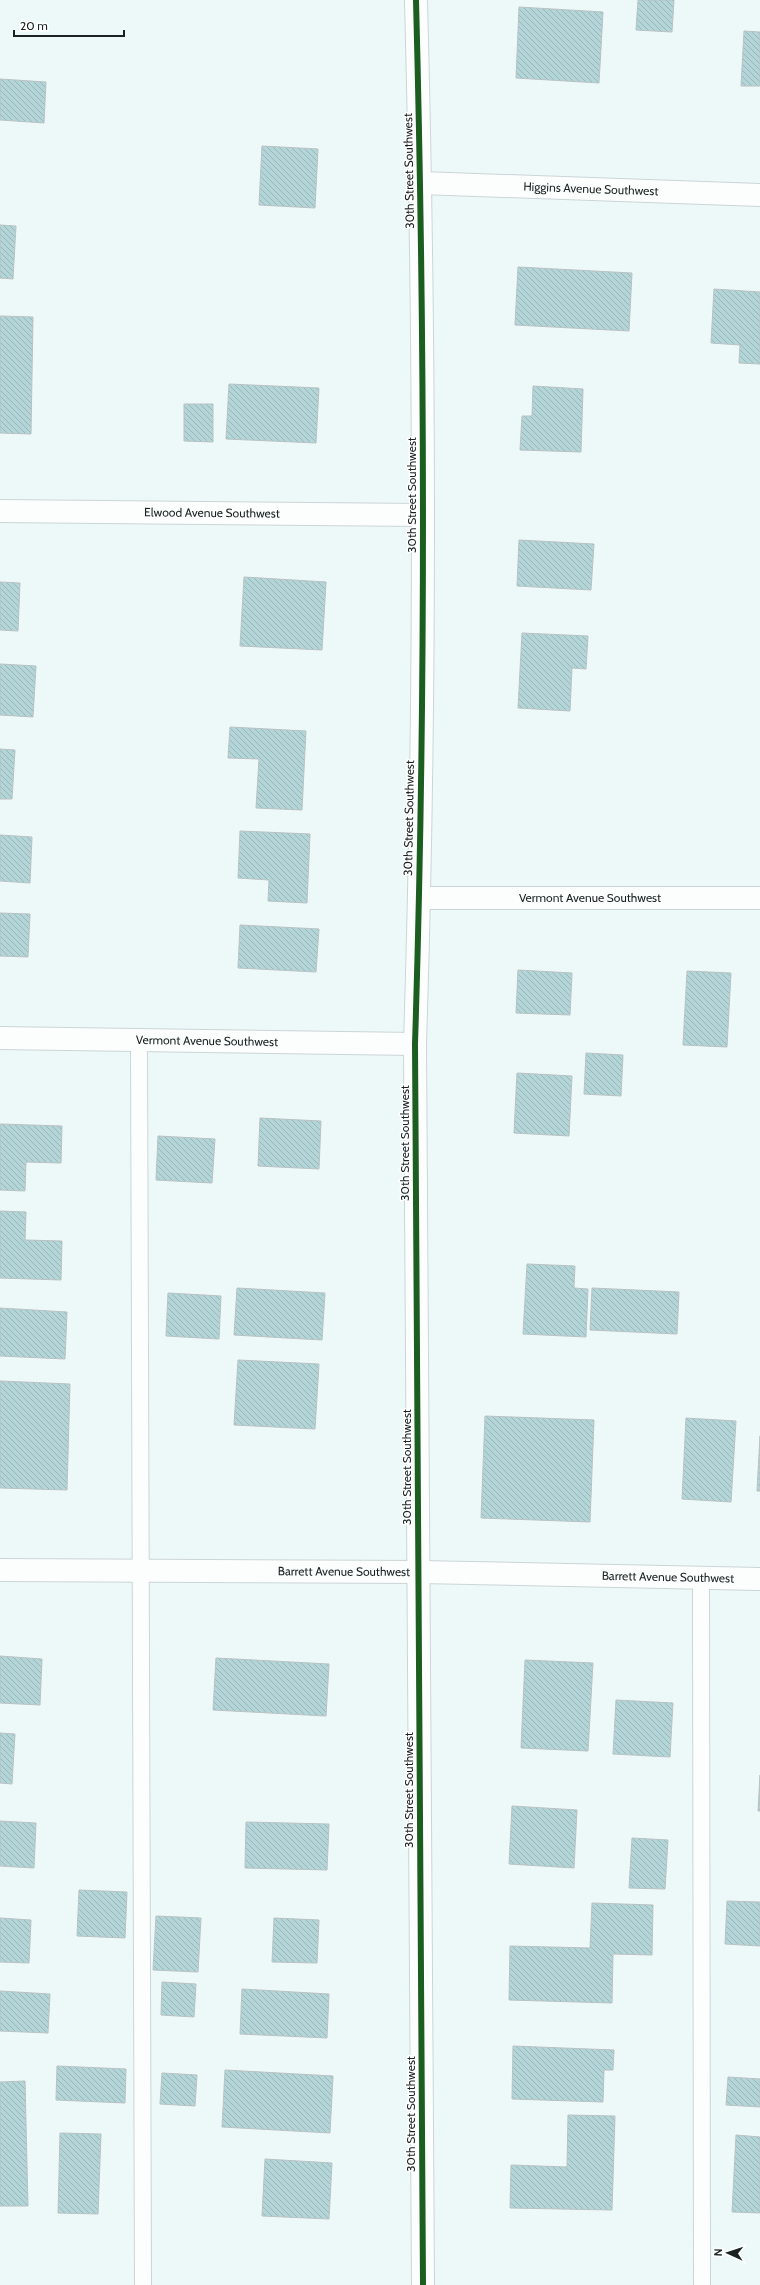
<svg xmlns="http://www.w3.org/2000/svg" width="760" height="2285" font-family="Cabin,sans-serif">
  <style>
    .building { fill: url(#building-back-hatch); stroke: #b9c2c3 }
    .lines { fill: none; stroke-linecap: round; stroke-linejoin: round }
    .service-casing { stroke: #ccd5d6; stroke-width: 18 }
    .minor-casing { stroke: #ccd5d6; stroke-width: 24 }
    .service { stroke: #fcfefe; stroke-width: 16 }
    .minor { stroke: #fcfefe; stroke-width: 22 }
    .cycleway-casing { stroke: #fff; stroke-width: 8 }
    .cycleway { stroke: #1b5e20; stroke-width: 6 }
    .labels { text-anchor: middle; stroke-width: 3; stroke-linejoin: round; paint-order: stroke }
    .street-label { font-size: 12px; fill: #1a2222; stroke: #fff }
  </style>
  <defs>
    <pattern id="building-back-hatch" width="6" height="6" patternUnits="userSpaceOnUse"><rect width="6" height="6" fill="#b3d5d8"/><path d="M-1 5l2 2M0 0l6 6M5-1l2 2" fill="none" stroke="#99b7b9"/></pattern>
  </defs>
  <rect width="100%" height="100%" fill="#edf8f9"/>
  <!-- building -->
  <path class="building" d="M638,0H674L672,32L636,30Z
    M519,7L603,12L599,83L516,78Z
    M744,31L760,32V86H741Z
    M0,79L46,82L44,123L0,120Z
    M262,146L318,149L315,208L259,205Z
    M0,225L16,226L13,279L0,278Z
    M518,267L632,273L629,331L515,325Z
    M714,289L760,292V364L739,363L740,345L711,343Z
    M0,316L33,317L31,434L0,433Z
    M229,384L319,388L316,443L226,439Z
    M533,386L583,389L581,452L520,450L522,416H532Z
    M184,404H213V442L184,441Z
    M519,540L594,544L591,590L517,586Z
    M244,577L326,582L322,650L240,646Z
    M0,582L20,583L18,631L0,630Z
    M522,633L588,636L586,669L572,668L570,711L518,708Z
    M0,664L36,666L33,717L0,715Z
    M230,727L306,731L302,810L256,808L259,759L228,758Z
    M0,749L15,750L12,799H0Z
    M240,831L310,834L307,903L268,901L269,880L238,878Z
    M0,835L32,837L30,883L0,881Z
    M0,913L30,914L28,957L0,956Z
    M240,925L319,929L316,972L238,968Z
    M518,970L572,973L570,1015L516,1013Z
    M687,971L731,973L727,1047L683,1045Z
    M586,1053L623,1055L621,1096L584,1094Z
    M517,1073L572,1076L569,1136L514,1133Z
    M260,1118L321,1121L319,1169L258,1166Z
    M0,1124L62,1126L61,1163L26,1162L25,1191L0,1190Z
    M158,1136L215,1139L212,1183L156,1180Z
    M0,1211L26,1212L25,1240L62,1241L61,1280L0,1278Z
    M527,1264L575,1266L574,1288L588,1289L586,1337L523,1334Z
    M237,1288L325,1293L322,1340L234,1335Z
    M592,1288L679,1292L677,1334L590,1330Z
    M168,1293L221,1296L219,1339L166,1336Z
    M0,1308L67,1312L65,1359L0,1356Z
    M238,1360L319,1364L315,1429L234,1425Z
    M0,1381L70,1384L67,1490L0,1488Z
    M485,1416L594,1420L590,1522L481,1518Z
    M686,1418L736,1421L731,1502L682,1499Z
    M760,1436V1491H757Z
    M0,1656L42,1659L40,1705L0,1703Z
    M216,1658L329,1664L326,1716L213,1710Z
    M525,1660L593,1663L588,1751L521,1748Z
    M616,1700L673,1703L670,1757L613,1754Z
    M0,1733L15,1734L12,1784L0,1783Z
    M760,1775V1811H758Z
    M512,1806L577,1810L574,1868L509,1864Z
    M0,1821L36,1823L34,1868L0,1866Z
    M246,1822L329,1824L327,1870L245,1868Z
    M632,1838L668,1840L665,1889L629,1888Z
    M79,1890L127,1892L125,1938L77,1936Z
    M727,1901L760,1902V1946L725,1944Z
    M592,1903L653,1905L652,1955L613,1954L612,2003L509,2000L510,1946L590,1948Z
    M156,1916L201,1918L198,1972L153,1970Z
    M0,1918L31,1920L29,1963L0,1962Z
    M274,1918L319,1920L317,1963L272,1962Z
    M162,1982L196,1984L194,2017L161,2015Z
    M242,1989L329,1994L327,2038L240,2034Z
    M0,1991L50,1994L48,2033L0,2031Z
    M513,2046L614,2050L613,2070H604L603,2102L512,2099Z
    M57,2066L126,2069L125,2103L56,2100Z
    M225,2070L333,2076L330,2133L222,2127Z
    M162,2073L197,2075L195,2106L160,2104Z
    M728,2077L760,2079V2107L726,2105Z
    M25,2081L28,2206H0V2082Z
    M568,2115L615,2116L612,2210L510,2208L511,2165L567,2167Z
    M60,2133L101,2134L98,2214L58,2213Z
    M736,2135L760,2137V2213L732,2212Z
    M265,2159L332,2163L329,2219L262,2216Z"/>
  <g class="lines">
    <!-- service casing -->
    <g class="service-casing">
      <path id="service" d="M139,1040L143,2285
        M701,1577L702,2285"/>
    </g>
    <!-- minor casing -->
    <g class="minor-casing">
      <g id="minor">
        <path d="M416,0C425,348 426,696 415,1044L423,2285"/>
        <path id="s1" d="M421,183L760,195"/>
        <path id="s2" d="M0,511L423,515"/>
        <path id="s3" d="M419,898H760"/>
        <path id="s4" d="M0,1038L415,1044"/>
        <path id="s5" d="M0,1570L419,1572L760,1579"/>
      </g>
    </g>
    <!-- service -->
    <use href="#service" class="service"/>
    <!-- minor -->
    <use href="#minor" class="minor"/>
    <!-- cycleway casing -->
    <g class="cycleway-casing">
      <path id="cycleway" d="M416,0C425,348 426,696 415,1044L423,2285"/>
    </g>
    <!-- cycleway -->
    <use href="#cycleway" class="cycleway"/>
  </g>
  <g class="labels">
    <!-- street labels -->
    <g class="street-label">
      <text transform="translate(409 171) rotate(-91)" y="4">30th Street Southwest</text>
      <text dy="4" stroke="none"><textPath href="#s1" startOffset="170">Higgins Avenue Southwest</textPath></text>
      <text transform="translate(412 495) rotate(-90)" y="4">30th Street Southwest</text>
      <text dy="4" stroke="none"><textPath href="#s2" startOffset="212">Elwood Avenue Southwest</textPath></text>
      <text transform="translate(409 818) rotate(-89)" y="4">30th Street Southwest</text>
      <text dy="4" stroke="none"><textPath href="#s3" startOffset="171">Vermont Avenue Southwest</textPath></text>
      <text dy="4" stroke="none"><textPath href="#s4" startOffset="207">Vermont Avenue Southwest</textPath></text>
      <text transform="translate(405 1143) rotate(-90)" y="4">30th Street Southwest</text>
      <text transform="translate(407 1467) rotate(-90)" y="4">30th Street Southwest</text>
      <text dy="4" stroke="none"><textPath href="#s5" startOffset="344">Barrett Avenue Southwest</textPath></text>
      <text dy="4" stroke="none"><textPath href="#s5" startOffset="668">Barrett Avenue Southwest</textPath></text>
      <text transform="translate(409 1790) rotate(-90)" y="4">30th Street Southwest</text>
      <text transform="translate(411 2114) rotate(-90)" y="4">30th Street Southwest</text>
    </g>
  </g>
  <!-- north arrow -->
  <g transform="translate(728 2253) rotate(273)" stroke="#ffffff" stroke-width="3" paint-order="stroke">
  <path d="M0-3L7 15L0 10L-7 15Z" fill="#1a2222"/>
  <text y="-6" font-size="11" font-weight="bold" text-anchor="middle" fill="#1a2222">N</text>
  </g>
  <!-- scale -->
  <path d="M14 30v6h110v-6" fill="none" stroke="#1a2222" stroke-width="2"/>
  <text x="20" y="30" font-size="12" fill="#1a2222" stroke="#ffffff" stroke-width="3" paint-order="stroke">20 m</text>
</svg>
